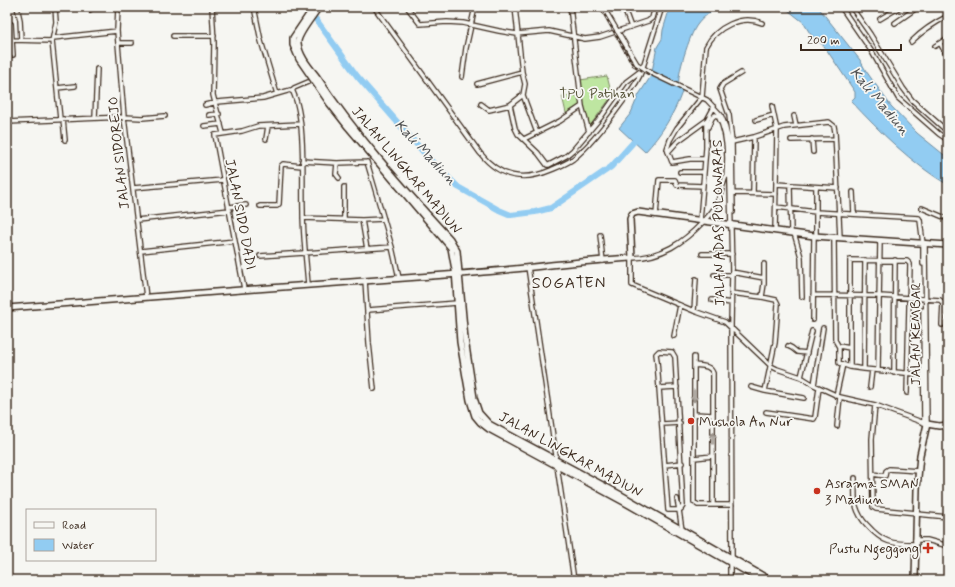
<svg xmlns="http://www.w3.org/2000/svg" width="955" height="587" font-family="Mynerve,sans-serif">
  <style>
    .green { fill: #bee6a1; stroke: #7c8860 }
    .water { fill: #92ccf2; stroke: #6f8b9d }
    .lines { fill: none; stroke-linecap: round; stroke-linejoin: round }
    .river { stroke: #92ccf2; stroke-width: 6 }
    .street-casing { stroke: #3b2a1e; stroke-width: 6 }
    .secondary-casing { stroke: #3b2a1e; stroke-width: 8 }
    .street { stroke: #f6f6f2; stroke-width: 3.5 }
    .secondary { stroke: #f6f6f2; stroke-width: 5 }
    .rail-casing { stroke: #3b2a1e; stroke-width: 2.5 }
    .rail { stroke: #f6f6f2; stroke-width: 1; stroke-dasharray: 3; stroke-linecap: butt }
    .oneway { stroke: #989088 }
    .poi-dot { fill: #c8321e; stroke: #f6f6f2; stroke-width: 1.5 }
    .labels { text-anchor: middle; stroke-width: 3.5; stroke-linejoin: round; paint-order: stroke }
    .park-label { font-size: 14px; fill: #5c593f; stroke: #f6f6f2 }
    .street-label { font-size: 14px; fill: #3b2a1e; stroke: #f6f6f2 }
    .poi-label { font-size: 14px; fill: #3b2a1e; stroke: #f6f6f2; text-anchor: start }
    .water-label { font-size: 15px; font-style: italic; fill: #515253; stroke: #f6f6f2 }
    .quarter-label { font-size: 16px; letter-spacing: 1px; fill: #3b2a1e; stroke: #f6f6f2 }
  </style>
  <rect width="100%" height="100%" fill="#f6f6f2"/>
  <filter id="ink" filterUnits="userSpaceOnUse"><feTurbulence type="fractalNoise" baseFrequency=".025" numOctaves="2"/><feDisplacementMap in="SourceGraphic" scale="8" xChannelSelector="R" yChannelSelector="G"/><feConvolveMatrix kernelMatrix="1 2 1 2 8 2 1 2 1" color-interpolation-filters="sRGB"/></filter>
  <g filter="url(#ink)">
    <!-- green -->
    <path class="green" d="M607,76L612,96L589,127L584,112L580,80Z
      M562,96H579L580,105L566,113Z"/>
    <!-- water -->
    <path class="water" d="M670,7H719C710,12 703,17 697,25C690,34 676,76 679,87C680,89 681,91 682,92C674,114 661,135 645,152L619,128L631,113L638,96L651,76L657,47L662,39L663,30Z
      M784,7H818L860,60L866,71L891,106L917,133L948,158V185C911,163 880,132 851,101L855,97V92L824,46L811,35L803,22Z"/>
    <g class="lines">
      <!-- river -->
      <path class="river" d="M307,7L357,76L433,163L458,187L499,210L511,215L535,212L551,208L611,167L638,137"/>
      <!-- street casing -->
      <g class="street-casing">
        <path id="street" d="M17,7L20,20L21,40
          M55,7L56,22L52,41L60,119
          M89,7L90,10
          M118,7L117,31L124,117L146,297
          M212,7L214,43L213,95L223,133
          M254,7L261,41L277,94
          M374,7L480,153C500,178 523,182 551,170C558,167 566,164 573,159C591,145 608,122 621,104C629,93 638,83 642,70
          M407,7L420,24L447,22L463,23L499,31L517,34L549,31L585,39L600,37L648,21L652,18L655,7
          M515,7L522,72L525,84L523,95
          M570,7L582,106L589,132
          M603,7L637,64L653,74L707,100L721,115L725,125L729,142L732,272L731,324L732,559
          M619,7L621,11H625
          M841,7L872,52L898,98L939,134L948,140
          M850,7L854,11L861,7
          M947,7L948,9
          M854,11L870,34L903,88L912,100L948,132
          M880,19L900,7
          M895,23L918,7
          M11,24L12,40
          M631,27L625,11L632,7
          M173,36H214
          M53,38L117,31
          M911,42C922,31 934,23 948,16
          M119,43H132
          M940,43L945,52
          M935,46L948,38
          M13,55L12,40L52,41
          M462,77L466,48L475,7
          M477,84L522,72
          M57,88L75,86
          M292,91L294,88L308,82
          M523,95L510,105L515,128L518,134L538,153L547,165H549L566,156L573,150L601,117L626,82L642,70L662,7
          M523,95L537,133
          M481,104L489,110L510,105
          M205,105L217,102L263,98L287,91L290,90L293,92C306,120 302,179 303,211C303,235 306,260 308,284
          M772,106L777,130L776,184
          M209,115L219,114
          M794,116L796,125
          M95,118L97,69
          M63,119L65,140
          M756,120L774,115
          M7,122L124,117L142,118L165,116
          M204,126L221,124
          M708,127L712,118L715,115L718,116C728,134 728,156 726,176
          M266,139L268,126
          M524,139L560,121L582,106
          M812,139L813,152
          M791,140L835,139
          M732,142L754,137L784,127L829,122L834,126L835,132L840,238
          M668,152L678,141L707,120
          M705,159H690L672,162L667,149L670,140L677,128L702,97L706,47C716,27 742,14 762,23
          M302,161L337,163L367,162
          M367,162L392,247L399,278
          M337,163L336,174L339,178
          M680,172H704
          M730,176H726C722,186 721,196 716,205C713,212 708,216 703,222C683,243 662,257 632,258V285L694,311L725,322L771,366L777,369L801,377L814,385L840,397L875,405L927,424L925,244
          M790,185L791,233
          M344,187V219
          M816,187V236
          M133,188L223,180
          M853,192L854,214
          M731,193L776,194
          M753,193L754,137
          M260,206H277L279,204L281,166L283,164L302,166
          M229,207L246,205
          M776,207L816,212L919,218L920,220L923,244V264
          M922,208L948,219
          M733,212L732,142L729,115L720,89L723,84L741,73
          M656,215L659,180H675L677,185L703,186
          M303,218L362,220L384,219
          M137,220L230,210
          M362,220L367,249
          M700,221L706,148V125L707,120L714,107
          M775,230L776,184L838,188
          M794,233L801,257L802,297
          M600,235L603,261
          M834,238L835,340L839,347V363L850,367L864,369L925,375
          M141,251L235,241
          M702,254H732
          M260,256L392,247
          M528,267L554,443L556,455L554,459
          M732,272L764,278
          M714,275H732
          M365,280L369,343L374,389
          M244,289L215,135L242,131L258,126L300,124
          M731,293L762,297L776,300L778,304L775,343L765,391L804,398
          M813,295L880,296L940,300L943,303L942,325
          M762,297L764,284V264
          M712,300L731,303
          M368,310L457,303
          M923,310L924,423
          M694,311L696,279
          M813,320L814,236
          M674,336L680,305
          M788,346L792,348L797,352L807,353
          M839,346L850,348
          M694,357V502L698,505H732
          M694,365C702,366 710,365 713,373V505
          M850,367V260L907,261L910,264L907,393
          M864,369L865,260
          M878,370L880,240
          M894,373L895,260
          M801,377L812,331
          M814,385L823,328
          M751,387L765,391
          M870,387L872,370
          M659,388L677,387
          M836,396L843,364
          M875,405L872,439L873,507L876,509L917,513
          M766,412L814,419L815,417L819,388
          M694,414L713,415
          M662,424L680,423
          M837,426L840,397
          M694,458L713,456
          M665,465L682,463
          M557,466L574,580
          M873,474L885,476L886,471L889,469L919,471
          M855,478C855,487 854,498 856,506C858,513 862,520 867,525C883,543 892,544 915,544
          M677,499L679,510L681,509L683,506L675,357L672,352L659,351L656,354L657,361L668,510H679L682,530
          M917,514L948,517
          M915,540H927L948,546
          M730,562V580"/>
      </g>
      <!-- secondary casing -->
      <g class="secondary-casing">
        <path id="secondary" d="M314,7L293,38V45L299,59L330,104L348,127L451,248L455,270L460,342L470,400L475,416L480,422L489,429L624,502L761,580
          M319,7C314,15 297,35 298,43C299,56 310,68 317,77C355,134 404,189 450,239L457,251L465,339L474,398L479,413L489,424L621,495L770,580
          M7,308C158,296 308,285 459,274C517,270 574,261 632,258L630,219L632,214L638,212L814,236L948,245
          M915,580L917,489L920,455L927,424L939,426L948,425"/>
      </g>
      <!-- street -->
      <use href="#street" class="street"/>
      <!-- secondary -->
      <use href="#secondary" class="secondary"/>
      <!-- rail casing -->
      <g class="rail-casing">
        <path id="rail" d="M600,7L633,65L648,74"/>
      </g>
      <!-- rail -->
      <use href="#rail" class="rail"/>
    </g>
    <!-- one-way arrows -->
    <defs><path id="oneway-shaft" d="M-6 0H5M1.5-3L5.5 0L1.5 3" fill="none" stroke-width="1.6" stroke-linecap="round" stroke-linejoin="round"/></defs>
    <g class="oneway">
      <use href="#oneway-shaft" transform="translate(694 396) rotate(90)"/>
      <use href="#oneway-shaft" transform="translate(713 438) rotate(-90)"/>
    </g>
  </g>
  <!-- markers -->
  <g class="poi-dot">
    <circle cx="691" cy="421" r="4"/>
    <circle cx="817" cy="491" r="4"/>
    <path d="M926 542h4v4h4v4h-4v4h-4v-4h-4v-4h4z"/>
  </g>
  <g class="labels">
    <!-- park labels -->
    <g class="park-label">
      <text x="597" y="98">TPU Patihan</text>
    </g>
    <!-- street labels -->
    <g class="street-label">
      <text transform="translate(118 153) rotate(-96)" y="5">JALAN SIDOREJO</text>
      <text transform="translate(407 170) rotate(50)" y="5">JALAN LINGKAR MADIUN</text>
      <text transform="translate(241 214) rotate(79)" y="5">JALAN SIDO DADI</text>
      <text transform="translate(718 223) rotate(-91)" y="5">JALAN ADAS PULOWARAS</text>
      <text transform="translate(915 334) rotate(-90)" y="5">JALAN KEMBAR</text>
      <text transform="translate(571 454) rotate(29)" y="5">JALAN LINGKAR MADIUN</text>
    </g>
    <!-- poi labels -->
    <g class="poi-label">
      <text x="699" y="426">Mushola An Nur</text>
      <text x="825" y="488">Asrama SMAN<tspan x="825" dy="16">3 Madiun</tspan></text>
      <text x="919" y="553" text-anchor="end">Pustu Ngeggong</text>
    </g>
    <!-- water labels -->
    <g class="water-label">
      <text transform="translate(880 101) rotate(50)" y="5">Kali Madiun</text>
      <text transform="translate(426 152) rotate(47)" y="5">Kali Madiun</text>
    </g>
    <!-- quarter labels -->
    <g class="quarter-label">
      <text x="569" y="288">SOGATEN</text>
    </g>
  </g>
  <!-- margin -->
  <rect width="955" height="587" fill="none" stroke="#f6f6f2" stroke-width="24"/>
  <rect x="12" y="12" width="931" height="563" fill="none" stroke="#3b2a1e" stroke-width="1.5" filter="url(#ink)"/>
  <!-- legend -->
  <rect x="26" y="509" width="130" height="52" fill="#f6f6f2" stroke="#aba49d"/>
  <rect x="34" y="522" width="20" height="6" fill="#f6f6f2" stroke="#aba49d"/>
  <text x="62" y="529" font-size="12" fill="#3b2a1e">Road</text>
  <rect x="34" y="539" width="20" height="12" fill="#92ccf2" stroke="#aba49d"/>
  <text x="62" y="549" font-size="12" fill="#3b2a1e">Water</text>
  <!-- scale -->
  <path d="M801 44v6h100v-6" fill="none" stroke="#3b2a1e" stroke-width="2"/>
  <text x="807" y="44" font-size="12" fill="#3b2a1e" stroke="#f6f6f2" stroke-width="3" paint-order="stroke">200 m</text>
</svg>
